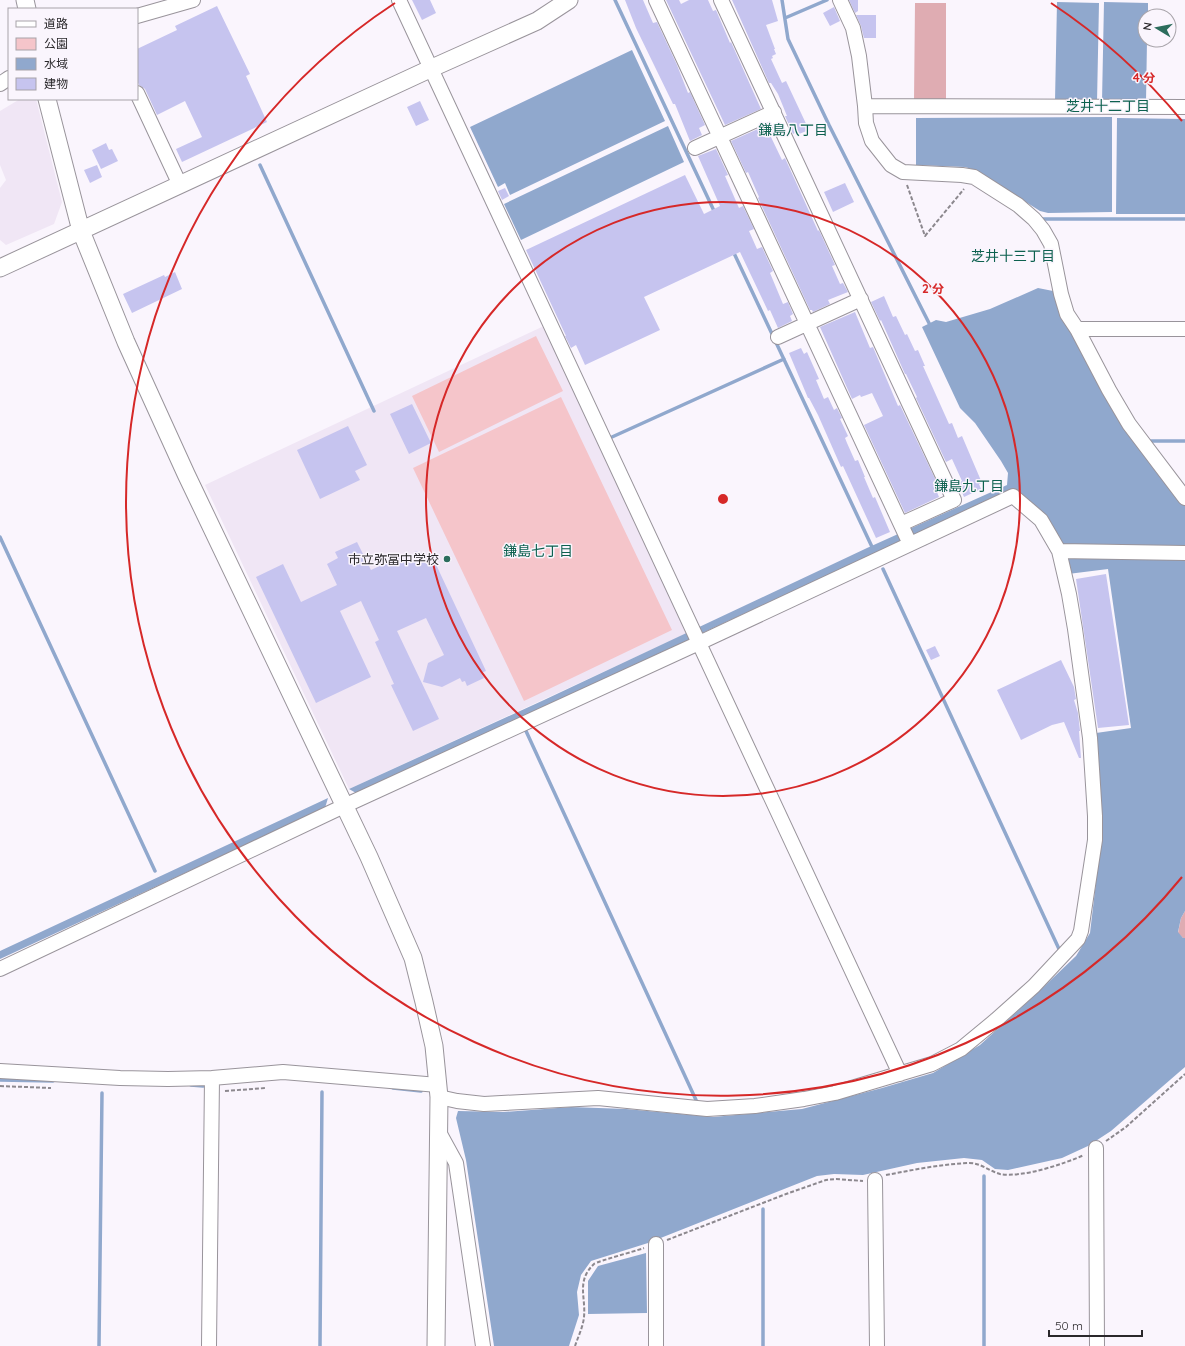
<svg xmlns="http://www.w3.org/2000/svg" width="1185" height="1346" font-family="Quicksand,'Noto Sans JP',sans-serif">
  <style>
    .built { fill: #f0e6f5 }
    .green { fill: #f5c5ca }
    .forest { fill: #dfacb2 }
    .water { fill: #90a8cd }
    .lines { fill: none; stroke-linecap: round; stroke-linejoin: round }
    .stream { stroke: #90a8cd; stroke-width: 3.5 }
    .building { fill: #c6c4ef }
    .minor-casing { stroke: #99949b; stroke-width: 16 }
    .tertiary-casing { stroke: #99949b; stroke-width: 19 }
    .path { stroke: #8c888e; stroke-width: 2; stroke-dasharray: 4 2; stroke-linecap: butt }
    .minor { stroke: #fff; stroke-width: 14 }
    .tertiary { stroke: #fff; stroke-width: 17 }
    .ring { fill: none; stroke: #d62828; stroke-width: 2 }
    .poi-dot { fill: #2c6d5d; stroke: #faf5fd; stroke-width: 1.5 }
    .labels { text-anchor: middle; stroke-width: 3; stroke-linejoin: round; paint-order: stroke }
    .poi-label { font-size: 13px; fill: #2a282b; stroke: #faf5fd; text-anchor: end }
    .neighbourhood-label { font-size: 14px; fill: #0d614f; stroke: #faf5fd }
    .centre { fill: #d62828; stroke: #faf5fd; stroke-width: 2 }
    .ring-label { font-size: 12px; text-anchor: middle; font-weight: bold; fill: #d62828; stroke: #faf5fd; stroke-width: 3; stroke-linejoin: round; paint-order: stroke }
  </style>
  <rect width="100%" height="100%" fill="#faf5fd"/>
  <!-- built -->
  <path class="built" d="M20,99H36L62,202L54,224L6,245L0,240V188L6,180L0,165V111Z
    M546,325L690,632L349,789L205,485Z"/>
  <!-- green -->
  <path class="green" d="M536,336L563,391L439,452L412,396Z
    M561,397L672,630L524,701L413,468Z"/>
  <!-- forest -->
  <path class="forest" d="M915,3H946V101H914Z
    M1185,911V938H1183L1178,933L1181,918Z"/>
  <!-- water -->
  <path class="water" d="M1057,2L1099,3L1097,102L1055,101Z
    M1104,2L1148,3V16H1145V40H1147L1146,102L1102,101Z
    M632,50L665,121L510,195L505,183L498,187L470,127Z
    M1112,117V212L1048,213L1040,211L975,170L965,167L916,165V118Z
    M1117,118L1185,119V214H1116Z
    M668,126L684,162L521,240L504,204Z
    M1038,288L1058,292L1062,312L1185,502V911L1181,918L1178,932L1183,938H1185V1067L1111,1131L1088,1146L1062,1158L1008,1170L995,1169L982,1160L964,1158L917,1163L863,1175L834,1174L817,1176L648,1243L591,1261L581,1275L577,1292L579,1315L569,1346H494L466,1160L456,1118L458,1111L503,1112L571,1107L626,1109L713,1117L802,1109L882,1088L933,1073L980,1045L1034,996L1076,956L1090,933L1102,831L1096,733L1131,728L1108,569L1068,574L1052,526L1030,501L1013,490L700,634L689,642L356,793L349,789L544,700L867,548L1007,485L1008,473L1001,461L975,423L960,408L922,327L936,320L946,322L990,309Z
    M328,798L325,808L0,959V951Z
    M646,1253L647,1313L588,1314V1281L598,1266Z"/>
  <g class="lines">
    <!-- stream -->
    <path class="stream" d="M615,0L715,213
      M782,0L788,39L829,125L931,327
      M785,18L827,0
      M260,165L374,411
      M1043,219H1185
      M733,251L873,549
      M612,437L784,359
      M1151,441H1185
      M0,537L155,871
      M883,569L1059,949
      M526,731L696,1100L694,1103
      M0,1080L53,1081
      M191,1085L203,1086
      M393,1088L421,1091
      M984,1176V1346
      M763,1209V1346
      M99,1346L102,1093
      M320,1346L322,1092"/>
  </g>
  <!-- building -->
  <path class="building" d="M412,0H430L436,13L422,20Z
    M625,0H643L653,23L657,22L677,65L688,93L690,92L705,125L699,128L702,135L690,141L675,104H673L636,28Z
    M666,0H679L681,4L689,0H708L713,11L716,10L730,43L731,42L761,109L725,125Z
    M732,0H772L778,21L766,25L775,49H774L776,54L772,56L773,58L771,59L782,83L786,81L809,130L799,134L798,131L793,134L785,116H787L778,94L771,83H769Z
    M849,0H858V11L855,13Z
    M217,6L250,74L246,76L267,122L182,162L176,149L202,137L185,101L157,115L145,89L139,85L137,80V49L177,30L175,26Z
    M834,7L840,21L830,26L823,13Z
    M856,15H876V38H864L861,26Z
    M420,101L429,120L416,126L407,107Z
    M769,124L774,134L770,135L782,160L785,158L818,231L819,230L835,265L832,266L840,284L843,283L848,292L828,300L830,304L813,312L812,310H810L758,198L759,197L748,172L746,173L731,141Z
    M106,143L109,150L112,149L118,161L101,169L92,150Z
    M716,149L728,175L725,176L739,208L743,206L754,229L749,231L757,249L762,247L773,271L770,273L783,304L788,302L793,314L790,316L792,321L778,328L770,310L768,311L740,252L644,297L660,330L585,365L576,345L571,348L565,336H566L526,250L685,175L704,214L720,206L698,156Z
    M97,165L102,177L90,183L84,170Z
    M845,183L854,202L833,212L824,192Z
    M505,188L509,196L502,200L498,191Z
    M175,272L182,289L132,313L123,294L164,275L165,277Z
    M884,296L893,317L896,316L905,335L907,334L915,351L918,350L925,366H923L949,424L952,423L958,438L962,436L982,483L979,484L981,489L964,497L958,483L962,481L952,459L946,462L916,398L917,397L906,374H905L881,320L880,321L871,302Z
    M855,312L870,348L873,347L898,406L900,405L938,485L935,487L939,497L905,513L864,425L883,416L872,393L861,397L860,395L852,399L820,327Z
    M801,348L804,354L807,352L819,379L816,380L824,399L828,397L834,410L837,408L842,418L840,419L848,436L845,438L847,443L855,461L858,460L865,477H864L873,498L875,497L890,532L876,538L843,466L841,467L818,415L809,398H808L789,353Z
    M412,404L431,443L409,454L390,414Z
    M348,426L367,465L355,471L360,480L320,499L297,450Z
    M357,542L371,570L405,554L414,555L415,551L432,556L486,671L481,673L484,678L467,686L465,681L462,682L460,678L442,687L423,682L428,663L444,655L426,618L397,631L439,719L413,731L391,685L394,684L375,642L379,640L361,601L340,611L371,677L316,703L256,577L283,564L301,602L337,585L327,564L338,558L335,552Z
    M1106,574L1129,725L1098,728L1076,579Z
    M935,646L940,656L931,660L926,650Z
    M1061,660L1074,687L1076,699L1074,700L1078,713L1080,731H1079L1081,758H1079L1064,722L1052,725L1021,740L997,690Z"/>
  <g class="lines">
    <!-- minor casing -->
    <g class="minor-casing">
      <path id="minor" d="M399,0L900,1074
        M656,0L910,544
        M721,0L954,500L901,524
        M840,0L853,28L859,56L865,106L1185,107
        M137,16L193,0
        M0,84L9,78
        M137,93L180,185
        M865,106L866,123L872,141L891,165L903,172L962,175L974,177L1018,205L1034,219L1043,230L1051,244L1061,294L1067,314L1077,329L1109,390L1129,424L1185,498
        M695,148L774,112
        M1077,329H1185
        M778,337L861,299
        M1059,551L1185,553
        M0,969L344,806L699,643L1013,496L1041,520L1059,551L1069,594L1075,629L1090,738L1095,816V840L1081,931L1078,939L1034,986L996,1020L961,1049L932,1064L835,1093L804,1099L755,1106L707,1109L598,1098L484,1104L457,1101L439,1097
        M0,1071L120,1078L168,1079L212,1078L283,1072L438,1085
        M439,1132L456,1163L483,1346
        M1096,1148L1097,1346
        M875,1180L877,1346
        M656,1244V1346
        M209,1346L212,1078"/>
    </g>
    <!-- tertiary casing -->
    <g class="tertiary-casing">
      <path id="tertiary" d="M25,0L27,9
        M47,99L81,231L126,342L186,474L369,857L413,958L424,1002L434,1046L439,1097L436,1346
        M0,268L432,68L537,21L569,0"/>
    </g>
    <!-- path -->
    <path class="path" d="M907,185L925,236L964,189
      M0,1086L51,1088
      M225,1091L266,1088
      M1106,1141L1126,1127L1185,1074
      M886,1175C913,1170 941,1164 969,1163C981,1163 989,1171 1000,1174C1022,1178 1064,1164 1084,1155
      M667,1240L786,1194L826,1180L836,1179L863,1181
      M575,1346C578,1337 583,1327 584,1317C586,1297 576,1281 594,1264C598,1261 636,1251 644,1248"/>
    <!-- minor -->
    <use href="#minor" class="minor"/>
    <!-- tertiary -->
    <use href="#tertiary" class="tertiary"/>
  </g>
  <!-- distance rings -->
  <g class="ring">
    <circle cx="723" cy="499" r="297"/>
    <path d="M1182 877A595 595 0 1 1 395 3M1051 3A595 595 0 0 1 1182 121"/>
  </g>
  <!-- markers -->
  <circle class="poi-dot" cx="447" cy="559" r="4"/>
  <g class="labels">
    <!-- poi labels -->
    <g class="poi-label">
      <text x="439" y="564">市立弥冨中学校</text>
    </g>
    <!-- neighbourhood labels -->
    <g class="neighbourhood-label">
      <text x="1108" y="111">芝井十二丁目</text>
      <text x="793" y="135">鎌島八丁目</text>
      <text x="1013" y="261">芝井十三丁目</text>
      <text x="969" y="491">鎌島九丁目</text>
      <text x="538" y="556">鎌島七丁目</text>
    </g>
  </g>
  <circle cx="723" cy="499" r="6" class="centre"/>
  <g class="ring-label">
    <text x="1144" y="82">4 分</text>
    <text x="933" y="293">2 分</text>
  </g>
  <!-- legend -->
  <rect x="8" y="8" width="130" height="92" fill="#faf5fd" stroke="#a7a3a9"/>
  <rect x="16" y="21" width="20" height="6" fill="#ffffff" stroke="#a7a3a9"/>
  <text x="44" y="28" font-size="12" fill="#2a282b">道路</text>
  <rect x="16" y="38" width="20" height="12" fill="#f5c5ca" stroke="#a7a3a9"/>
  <text x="44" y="48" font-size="12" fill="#2a282b">公園</text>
  <rect x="16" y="58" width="20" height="12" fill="#90a8cd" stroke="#a7a3a9"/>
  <text x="44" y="68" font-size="12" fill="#2a282b">水域</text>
  <rect x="16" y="78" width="20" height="12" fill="#c6c4ef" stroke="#a7a3a9"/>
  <text x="44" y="88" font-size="12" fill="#2a282b">建物</text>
  <!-- north arrow -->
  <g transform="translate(1157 28) rotate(280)"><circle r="19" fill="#faf5fd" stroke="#a7a3a9"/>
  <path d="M0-3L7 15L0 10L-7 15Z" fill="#2c6d5d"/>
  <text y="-6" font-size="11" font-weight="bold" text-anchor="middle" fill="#2a282b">N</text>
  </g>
  <!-- scale -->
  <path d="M1049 1330v6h93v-6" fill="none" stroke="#2a282b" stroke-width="2"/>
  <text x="1055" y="1330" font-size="12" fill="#2a282b" stroke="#faf5fd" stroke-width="3" paint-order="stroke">50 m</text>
</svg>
